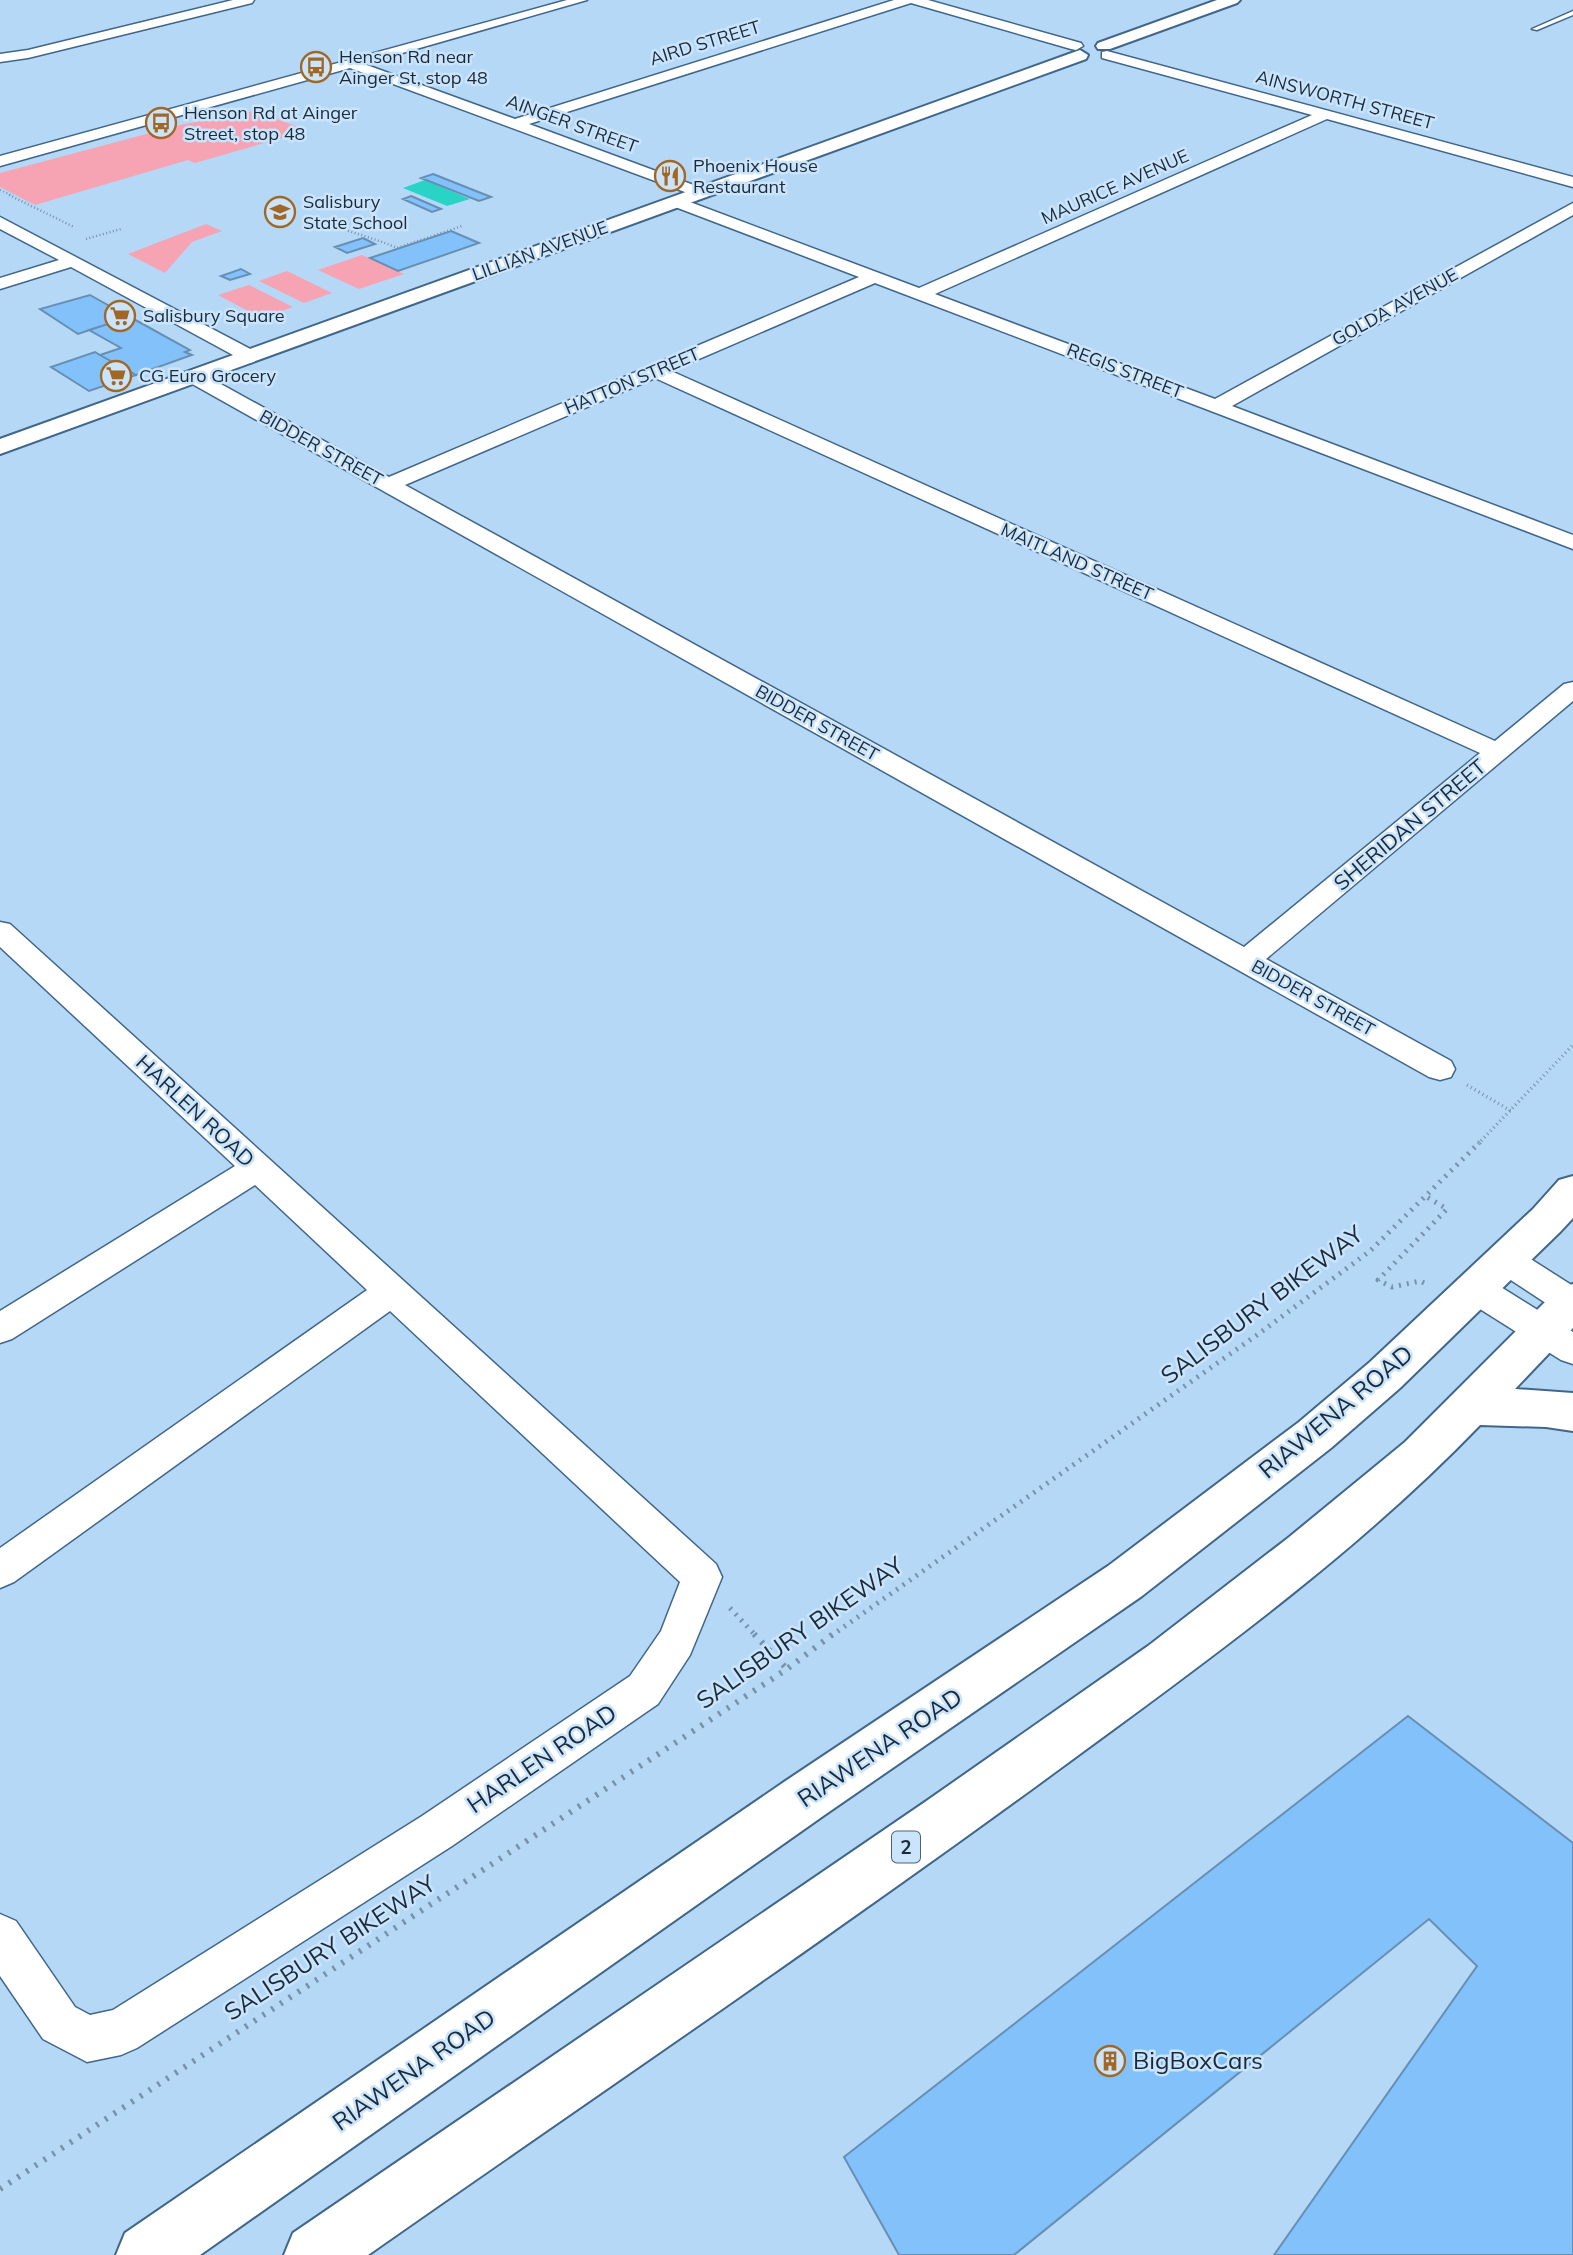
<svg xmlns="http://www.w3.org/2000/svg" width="1573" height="2255" font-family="Mulish,sans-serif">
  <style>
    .green { fill: #f6a3b3 }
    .water { fill: #29d4c7 }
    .building { fill: #82c1fa; stroke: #678fb4; stroke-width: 2 }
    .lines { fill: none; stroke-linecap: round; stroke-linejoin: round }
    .service-casing { stroke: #406689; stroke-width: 3 }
    .minor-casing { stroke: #406689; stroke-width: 3 }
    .tertiary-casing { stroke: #406689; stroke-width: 4 }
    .trunk-casing { stroke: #406689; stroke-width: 4 }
    .path-far4 { stroke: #7792aa; stroke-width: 2; stroke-dasharray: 1 2.5; stroke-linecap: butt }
    .path-far3 { stroke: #7792aa; stroke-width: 2.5; stroke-dasharray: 1 2.5; stroke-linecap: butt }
    .path-far2 { stroke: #7792aa; stroke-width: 3.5; stroke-dasharray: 1 3.5; stroke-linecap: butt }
    .path-far1 { stroke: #7792aa; stroke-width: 5; stroke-dasharray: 2 6; stroke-linecap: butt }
    .path { stroke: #7792aa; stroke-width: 6; stroke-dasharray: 2.5 8; stroke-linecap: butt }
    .service { fill: #fff; fill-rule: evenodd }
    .minor { fill: #fff; fill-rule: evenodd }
    .tertiary { fill: #fff; fill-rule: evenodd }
    .trunk { fill: #fff; fill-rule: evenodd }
    .labels { text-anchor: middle; stroke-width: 5; stroke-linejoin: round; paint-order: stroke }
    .far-street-label { font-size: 18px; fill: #1a2a39; stroke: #cae4fc }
    .far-poi-label { font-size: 18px; fill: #1a2a39; stroke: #cae4fc; text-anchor: start }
    .shield { fill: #cae4fc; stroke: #4f6274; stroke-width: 2 }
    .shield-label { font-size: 19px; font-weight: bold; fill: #1a2a39 }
    .street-label { font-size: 21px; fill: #1a2a39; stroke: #cae4fc }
    .near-street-label { font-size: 24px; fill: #1a2a39; stroke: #cae4fc }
    .near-poi-label { font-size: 24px; fill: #1a2a39; stroke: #cae4fc; text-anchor: start }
  </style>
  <rect width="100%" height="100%" fill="#b6d8f7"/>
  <!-- green -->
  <path class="green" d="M254,111L296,126L289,136L195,163L188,160L35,205L0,187V173L180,125Z
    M206,224L222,231L192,242L165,273L128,254Z
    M362,255L404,274L359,289L318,270Z
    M287,271L332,293L304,303L259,281Z
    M249,285L293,307L261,318L218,295Z"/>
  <!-- water -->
  <path class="water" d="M425,180L470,199L447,206L403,188Z"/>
  <!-- building -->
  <path class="building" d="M433,174L491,197L479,201L421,178Z
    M411,196L441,209L432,212L403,199Z
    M451,231L479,243L398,271L370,258Z
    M363,238L375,244L347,253L335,247Z
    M241,269L250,274L230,280L221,276Z
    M90,295L129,317L78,334L40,309Z
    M130,317L190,350L185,352L192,355L136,375L100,355L121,348L89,330Z
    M95,352L100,355L136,375L89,391L51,367Z
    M1408,1716L1573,1843V2255H1274L1477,1966L1429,1919L1014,2255H899L844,2157Z"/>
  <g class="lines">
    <!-- service casing -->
    <g class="service-casing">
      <path id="service" d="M1573,11V15L1537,30L1532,29Z"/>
    </g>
    <!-- minor casing -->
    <g class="minor-casing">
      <path id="minor" d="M233,0H254L252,3L28,58L0,62V54L28,50Z
        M567,0H587L364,64L515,119L894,0H928L1081,43L1083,46L1076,50L1071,49L911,3L529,124L707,190L709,193L701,198L350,68L0,166V156Z
        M1107,51L1573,177V187L1327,119L935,294L1215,399L1573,203V215L1232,406L1573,535V549L875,283L671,371L1495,741L1564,684L1573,682V701L1266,959L1451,1061L1455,1069L1451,1077L1440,1080L1429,1077L187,381L185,377L194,371L201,373L389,477L859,277L670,205L668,202L670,199H682L919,288L1312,115L1102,58V52ZM655,378L1480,753L1244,947L405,485Z
        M0,217L258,353L260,357L251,363L244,361L71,267L0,289V278L59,260L0,229Z
        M0,922L10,924L716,1564L722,1577L690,1655L658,1704L452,1846L137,2048L121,2055L87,2062L43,2039L0,1976V1914L16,1921L75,2007L90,2015L113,2010L422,1816L630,1676L661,1631L680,1582L390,1311L14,1582L0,1588V1548L367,1290L255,1185L12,1339L0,1343V1311L235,1166L0,947Z
        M1506,1247L1518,1251L1573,1286V1317L1561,1313L1494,1269L1489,1260L1494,1251Z
        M1476,1275L1488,1279L1573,1332V1364L1561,1360L1464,1299L1459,1289L1464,1279Z"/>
    </g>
    <!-- tertiary casing -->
    <g class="tertiary-casing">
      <path id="tertiary" d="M1217,0H1240L1237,3L1110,49H1098L1096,46L1098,43Z
        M1080,50L1088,55L1086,59L0,454V439Z"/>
    </g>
    <!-- trunk casing -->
    <g class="trunk-casing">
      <path id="trunk" d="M1573,1176V1218L1561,1231L1400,1388L1331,1448L1142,1596L823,1816L200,2255H116L125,2233L787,1780L1108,1566L1299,1422L1370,1362L1533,1209L1559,1180Z
        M1573,1284V1328L1515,1389L1573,1393V1431L1546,1427L1480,1425C1357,1553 1208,1660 1065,1765C836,1933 601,2092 368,2255H284L293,2233L925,1802L1148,1646L1288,1538L1405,1442L1558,1289Z"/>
    </g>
    <!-- path-far4 -->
    <path class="path-far4" d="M0,190L13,196"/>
    <!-- path-far3 -->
    <path class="path-far3" d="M9,195L74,227
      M325,222C350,233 372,237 397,248L462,226
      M86,239L121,229"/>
    <!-- path-far2 -->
    <path class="path-far2" d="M1467,1085L1511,1111
      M1478,1144L1573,1045"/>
    <!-- path-far1 -->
    <path class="path-far1" d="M1424,1283L1420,1281L1392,1287L1378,1280L1447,1209L1425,1196
      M730,1608L756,1636
      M831,1636L1257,1335L1370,1251L1480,1142"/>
    <!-- path -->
    <path class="path" d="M754,1634L787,1669
      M0,2189L787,1669L833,1634"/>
    <!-- service -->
    <use href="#service" class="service"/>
    <!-- minor -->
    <use href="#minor" class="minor"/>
    <!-- tertiary -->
    <use href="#tertiary" class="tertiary"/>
    <!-- trunk -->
    <use href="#trunk" class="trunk"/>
  </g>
  <!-- icons -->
  <defs>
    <g id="bus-ring" transform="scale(1.575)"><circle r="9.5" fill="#cae4fc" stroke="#a16825" stroke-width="1.5"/><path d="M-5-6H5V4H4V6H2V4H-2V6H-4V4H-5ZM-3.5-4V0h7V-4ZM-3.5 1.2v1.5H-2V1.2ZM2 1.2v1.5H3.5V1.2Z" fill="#a16825"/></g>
    <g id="restaurant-ring" transform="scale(1.575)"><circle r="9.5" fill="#cae4fc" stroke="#a16825" stroke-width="1.5"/><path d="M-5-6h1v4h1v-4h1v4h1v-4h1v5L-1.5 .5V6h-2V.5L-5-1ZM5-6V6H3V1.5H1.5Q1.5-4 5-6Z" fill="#a16825"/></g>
    <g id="school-ring" transform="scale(1.575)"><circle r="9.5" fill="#cae4fc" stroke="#a16825" stroke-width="1.5"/><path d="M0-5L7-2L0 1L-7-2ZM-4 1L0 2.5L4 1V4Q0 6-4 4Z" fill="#a16825"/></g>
    <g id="supermarket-ring" transform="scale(1.575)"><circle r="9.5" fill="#cae4fc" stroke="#a16825" stroke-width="1.5"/><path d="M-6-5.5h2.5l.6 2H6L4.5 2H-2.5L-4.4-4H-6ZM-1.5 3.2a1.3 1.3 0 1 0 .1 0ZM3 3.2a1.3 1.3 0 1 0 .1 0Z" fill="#a16825"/></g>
    <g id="building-ring" transform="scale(1.575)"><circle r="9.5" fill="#cae4fc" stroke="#a16825" stroke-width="1.5"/><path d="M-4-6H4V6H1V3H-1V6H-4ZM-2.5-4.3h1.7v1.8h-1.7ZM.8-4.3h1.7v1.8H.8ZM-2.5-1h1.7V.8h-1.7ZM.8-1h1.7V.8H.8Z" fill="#a16825"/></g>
  </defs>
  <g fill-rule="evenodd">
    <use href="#bus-ring" x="316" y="67"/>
    <use href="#bus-ring" x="161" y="123"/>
    <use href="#restaurant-ring" x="670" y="176"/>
    <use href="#school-ring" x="280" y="212"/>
    <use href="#supermarket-ring" x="120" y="316"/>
    <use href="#supermarket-ring" x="116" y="376"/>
    <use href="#building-ring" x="1110" y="2061"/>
  </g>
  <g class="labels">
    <!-- far-street labels -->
    <g class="far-street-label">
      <text transform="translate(705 43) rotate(-17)" y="6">AIRD STREET</text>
      <text transform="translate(1345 100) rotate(15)" y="6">AINSWORTH STREET</text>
      <text transform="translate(572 124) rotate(20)" y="6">AINGER STREET</text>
      <text transform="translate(1115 187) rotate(-24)" y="6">MAURICE AVENUE</text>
      <text transform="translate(540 251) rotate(-20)" y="6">LILLIAN AVENUE</text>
      <text transform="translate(1395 307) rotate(-29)" y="6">GOLDA AVENUE</text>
      <text transform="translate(1125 371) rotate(21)" y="6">REGIS STREET</text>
      <text transform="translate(632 381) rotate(-23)" y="6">HATTON STREET</text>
      <text transform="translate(321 448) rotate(29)" y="6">BIDDER STREET</text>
      <text transform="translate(1077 562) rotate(24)" y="6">MAITLAND STREET</text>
      <text transform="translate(817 723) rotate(29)" y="6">BIDDER STREET</text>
      <text transform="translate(1313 998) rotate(29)" y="6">BIDDER STREET</text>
    </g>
    <!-- far-poi labels -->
    <g class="far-poi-label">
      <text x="339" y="63">Henson Rd near<tspan x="339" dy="21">Ainger St, stop 48</tspan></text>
      <text x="184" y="119">Henson Rd at Ainger<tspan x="184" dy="21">Street, stop 48</tspan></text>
      <text x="693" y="172">Phoenix House<tspan x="693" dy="21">Restaurant</tspan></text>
      <text x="303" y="208">Salisbury<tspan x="303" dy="21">State School</tspan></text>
      <text x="143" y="322">Salisbury Square</text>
      <text x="139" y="382">CG Euro Grocery</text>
    </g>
    <!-- shield labels -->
    <rect class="shield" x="892" y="1831.5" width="28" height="31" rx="5"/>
    <g class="shield-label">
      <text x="906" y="1854">2</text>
    </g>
    <!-- street labels -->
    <g class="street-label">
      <text transform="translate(1410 825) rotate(-40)" y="7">SHERIDAN STREET</text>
      <text transform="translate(195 1111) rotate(43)" y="7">HARLEN ROAD</text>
    </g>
    <!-- near-street labels -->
    <g class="near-street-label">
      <text transform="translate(1262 1305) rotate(-37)" y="8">SALISBURY BIKEWAY</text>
      <text transform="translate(1336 1412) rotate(-40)" y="8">RIAWENA ROAD</text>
      <text transform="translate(800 1633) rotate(-35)" y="8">SALISBURY BIKEWAY</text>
      <text transform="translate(880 1748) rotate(-34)" y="8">RIAWENA ROAD</text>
      <text transform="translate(542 1759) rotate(-34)" y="8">HARLEN ROAD</text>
      <text transform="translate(330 1948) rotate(-33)" y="8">SALISBURY BIKEWAY</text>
      <text transform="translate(414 2070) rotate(-35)" y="8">RIAWENA ROAD</text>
    </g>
    <!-- near-poi labels -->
    <g class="near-poi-label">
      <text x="1133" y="2069">BigBoxCars</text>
    </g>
  </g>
</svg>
